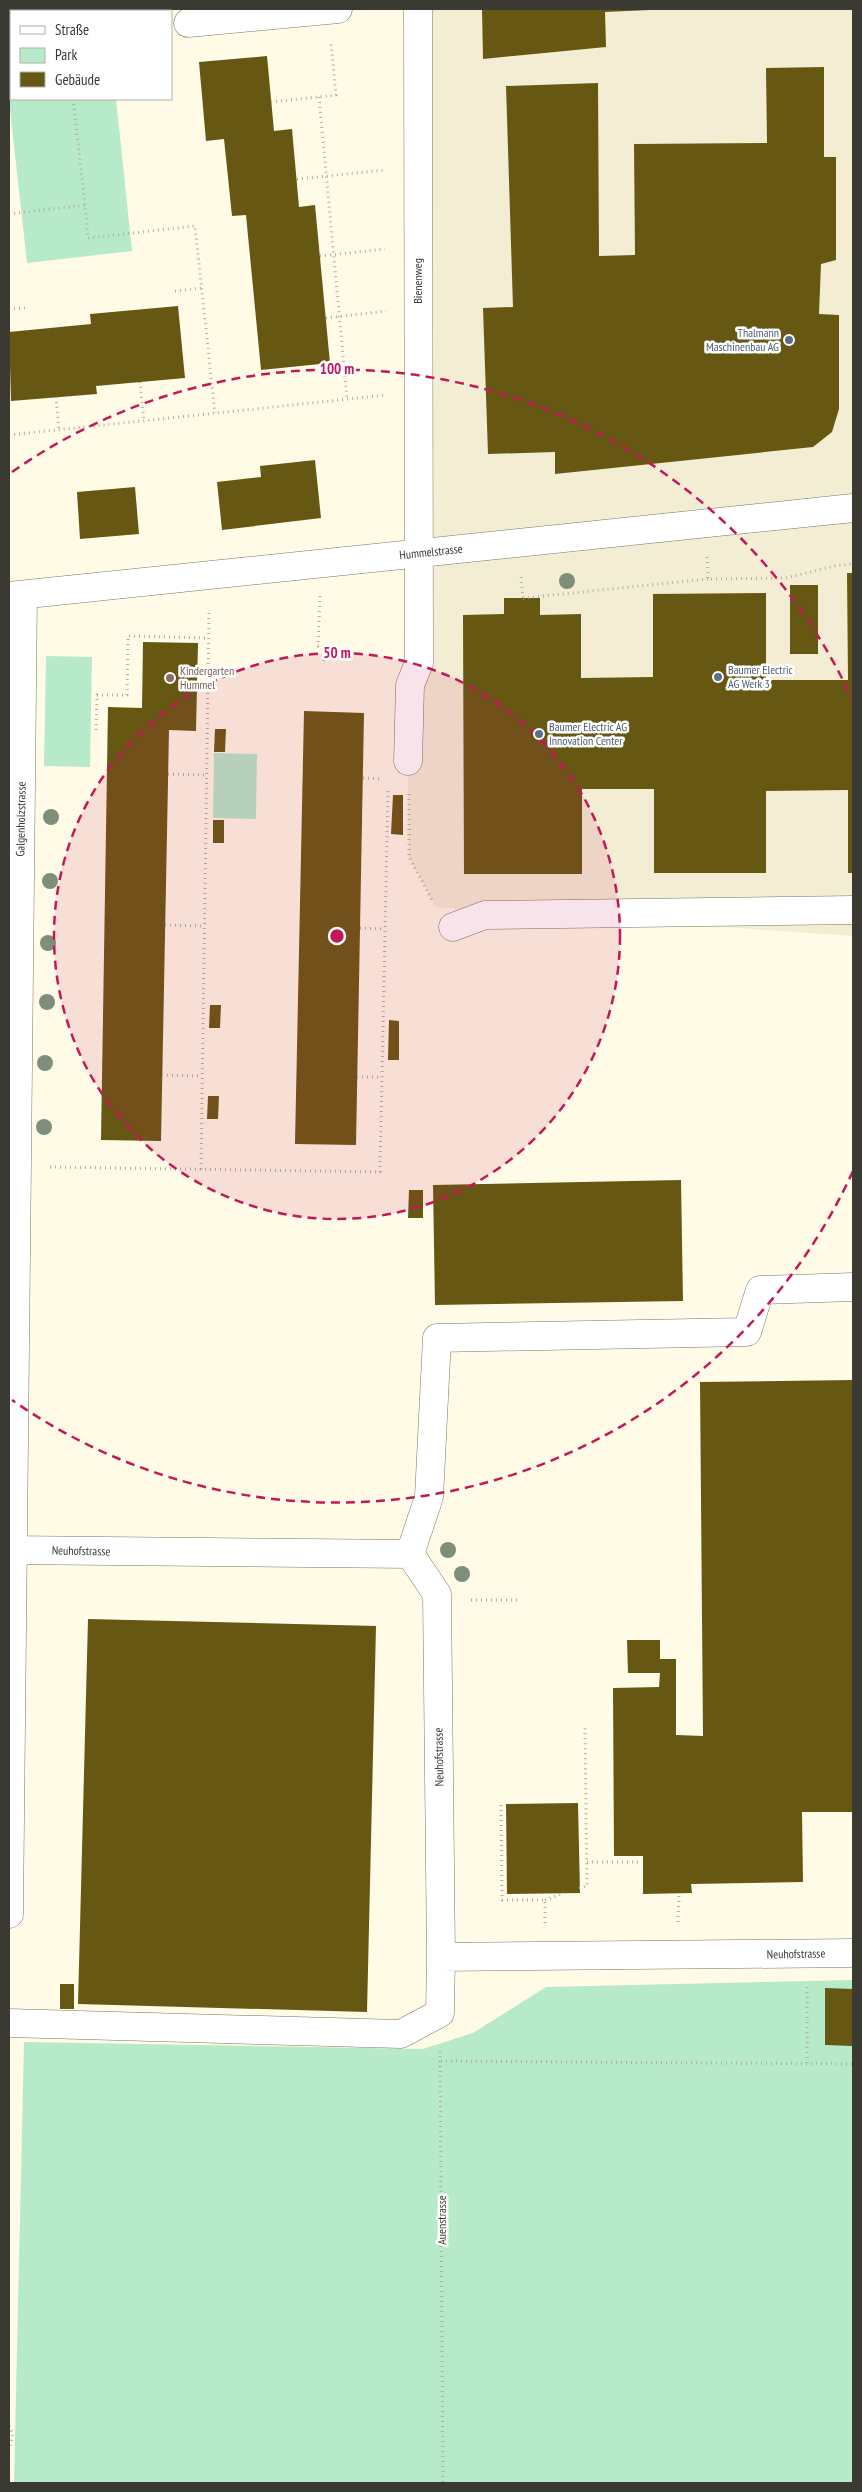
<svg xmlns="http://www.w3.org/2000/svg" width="862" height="2492" font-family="'PT Sans Narrow',sans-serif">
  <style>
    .built { fill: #f3eed3 }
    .green { fill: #b6eac9 }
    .building { fill: #665812 }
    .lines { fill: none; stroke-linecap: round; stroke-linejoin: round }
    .minor-casing { stroke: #7a7664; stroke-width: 29 }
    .path { stroke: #b3b0a0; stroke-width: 3; stroke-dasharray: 1 4; stroke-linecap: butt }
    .minor { stroke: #fff; stroke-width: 28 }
    .tree { fill: #7d8f7b }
    .ring { fill: none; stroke: #c2185b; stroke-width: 2.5; stroke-dasharray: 9 6 }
    .service-dot { fill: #5c6f8a; stroke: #fff; stroke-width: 2 }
    .education-dot { fill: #8d6e63; stroke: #fff; stroke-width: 2 }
    .labels { text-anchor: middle; stroke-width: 5; stroke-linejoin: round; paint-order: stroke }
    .street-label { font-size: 12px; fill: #3b3a32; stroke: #fff }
    .service-label { font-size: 12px; fill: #4e5e75; stroke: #fff; text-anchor: start }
    .education-label { font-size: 12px; fill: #785e54; stroke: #fff; text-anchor: start }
    .centre { fill: #c2185b; stroke: #fff; stroke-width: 2.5 }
    .ring-label { font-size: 15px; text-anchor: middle; font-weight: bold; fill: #c2185b; stroke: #fff; stroke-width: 5; stroke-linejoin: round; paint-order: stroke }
  </style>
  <rect width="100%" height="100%" fill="#fffbe6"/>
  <!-- built -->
  <path class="built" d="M418,9H853V936L436,907L409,857L408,763Z"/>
  <!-- green -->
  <path class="green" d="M53,9H106V11H31Z
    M11,13V99H116L132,251L27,263L9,100V14Z
    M46,656L92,657L90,767L44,766Z
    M214,753L257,754L256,819L213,818Z
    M853,1980V2483H14L24,2042L423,2049L473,2033L546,1987Z"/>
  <!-- building -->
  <path class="building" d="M482,9H649L650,10L605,12L606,47L483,59Z
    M267,56L274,131L292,129L299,207L315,205L330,363L261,370L246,215L232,216L224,139L206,141L199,62Z
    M824,67V157H836V260L821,264L819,314L839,315V409L832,432L813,447L555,474V452L488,454L483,308L513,307L506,86L598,83L599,256L635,255L634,144L767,143L766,68Z
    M178,306L185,378L96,386L97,394L11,401L9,332L91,324L90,314Z
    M315,460L321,518L222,530L217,482L261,477L260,466Z
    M135,487L139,534L80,539L77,492Z
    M847,573H853V873H848V790L766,791V873H654V789H582V874H464L463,615L504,614V598H540V615L581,614V678L653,677V594L766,593V680H848Z
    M790,585H818V654H790Z
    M143,642L198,643L196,731L169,730L161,1141L101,1140L108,707L142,708Z
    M304,711L364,713L356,1145L295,1144Z
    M215,729H226L225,752H214Z
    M393,795H403V835L391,834Z
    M213,820H224V843H213Z
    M210,1005H221L220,1028H209Z
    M389,1020L399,1021V1060H388Z
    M208,1096H219L218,1119H207Z
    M681,1180L683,1301L435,1305L433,1185Z
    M409,1190H423V1218H408Z
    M853,1380V1812H802L803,1882L691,1884L692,1893L643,1894V1856H614L613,1688L659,1687L660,1673H628L627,1640H660V1659H676V1735L703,1736L700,1382Z
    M88,1619L376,1626L367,2012L78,2004Z
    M578,1803L580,1893L507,1894L506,1804Z
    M60,1984H74V2009H60Z
    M825,1988L853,1989V2046L825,2045Z"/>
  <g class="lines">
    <!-- minor casing -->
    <g class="minor-casing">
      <path id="minor" d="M188,23L338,9
        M9,596L853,508
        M408,761L410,685L419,663L418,9
        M453,927L485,915L853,910
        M9,1550L410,1554L437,1594L441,1957L440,2013L401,2034L9,2023
        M410,1554L429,1497L437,1338L747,1332L760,1290L853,1287
        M9,1914L23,595
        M441,1957L853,1953"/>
    </g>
    <!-- path -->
    <path class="path" d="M64,9V11
      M319,97L347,399
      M73,99L85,205
      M271,102L336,95L331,43
      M297,179L386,170
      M9,214L85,205L88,238L195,226L215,413
      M320,256L385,249
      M175,291L202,288
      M9,309L26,308
      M326,318L386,311
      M140,382L144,421
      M56,397L59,430
      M9,435L386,395
      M707,557L708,579L786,578L834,566L853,564
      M521,577L523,598
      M320,596L318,646H324V663
      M523,598L708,579
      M96,730L97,695H127L128,636L208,638
      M168,774L206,775
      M363,778L380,779
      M409,794V857L433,902
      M165,925L204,926
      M360,928L385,929
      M162,1075L202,1076
      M357,1077H382
      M50,1167L380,1172L388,789
      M201,1169L209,610
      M471,1600H520
      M501,1805L502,1900H545V1923
      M587,1862H642
      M579,1888L587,1886L585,1725
      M545,1900L564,1893
      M678,1922L679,1893
      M440,2051L443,2483
      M441,2061L853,2064
      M807,2063V1987
      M9,2426L13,2434L9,2450"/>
    <!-- minor -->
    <use href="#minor" class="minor"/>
  </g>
  <!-- trees -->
  <g class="tree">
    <circle cx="567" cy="581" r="8"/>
    <circle cx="51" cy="817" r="8"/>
    <circle cx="50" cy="881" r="8"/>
    <circle cx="48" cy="943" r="8"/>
    <circle cx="47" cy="1002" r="8"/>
    <circle cx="45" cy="1063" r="8"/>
    <circle cx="44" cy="1127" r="8"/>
    <circle cx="448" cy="1550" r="8"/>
    <circle cx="462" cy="1574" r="8"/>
  </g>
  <!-- distance rings -->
  <circle cx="337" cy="936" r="283" fill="#c2185b" fill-opacity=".12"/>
  <g class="ring">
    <circle cx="337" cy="936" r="283"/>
    <path d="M853 1171A567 567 0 0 1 12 1400M12 472A567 567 0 0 1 853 701"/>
  </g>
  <!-- markers -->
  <g class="service-dot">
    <circle cx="789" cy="340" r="5"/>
    <circle cx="718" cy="677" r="5"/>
    <circle cx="539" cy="734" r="5"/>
  </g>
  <circle class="education-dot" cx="170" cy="678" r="5"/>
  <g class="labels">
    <!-- street labels -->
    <g class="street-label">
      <text transform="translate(418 281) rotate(-90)" y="4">Bienenweg</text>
      <text transform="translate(431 552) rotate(-6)" y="4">Hummelstrasse</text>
      <text transform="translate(21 819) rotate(-89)" y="4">Galgenholzstrasse</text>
      <text transform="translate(81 1551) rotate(1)" y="4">Neuhofstrasse</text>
      <text transform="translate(439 1757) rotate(-91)" y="4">Neuhofstrasse</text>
      <text transform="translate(796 1954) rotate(-1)" y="4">Neuhofstrasse</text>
      <text transform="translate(442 2220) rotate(-90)" y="4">Auenstrasse</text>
    </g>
    <!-- service labels -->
    <g class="service-label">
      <text x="779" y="337" text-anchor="end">Thalmann<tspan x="779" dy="14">Maschinenbau AG</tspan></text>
      <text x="728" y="674">Baumer Electric<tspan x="728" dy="14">AG Werk 3</tspan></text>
      <text x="549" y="731">Baumer Electric AG<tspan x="549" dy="14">Innovation Center</tspan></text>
    </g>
    <!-- education labels -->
    <g class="education-label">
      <text x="180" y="675">Kindergarten<tspan x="180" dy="14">Hummel</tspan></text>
    </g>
  </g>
  <circle cx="337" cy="936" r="8" class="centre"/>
  <g class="ring-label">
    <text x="337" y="374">100 m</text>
    <text x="337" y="658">50 m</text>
  </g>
  <!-- border -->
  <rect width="862" height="2492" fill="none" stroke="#3b3a32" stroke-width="20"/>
  <!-- legend -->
  <rect x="10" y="10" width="162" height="90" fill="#ffffff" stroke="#b1b0ad"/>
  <rect x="20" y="26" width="25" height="8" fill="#ffffff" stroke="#b1b0ad"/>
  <text x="55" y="35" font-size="15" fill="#3b3a32">Straße</text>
  <rect x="20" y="48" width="25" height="15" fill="#b6eac9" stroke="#b1b0ad"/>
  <text x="55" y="60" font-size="15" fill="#3b3a32">Park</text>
  <rect x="20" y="72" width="25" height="15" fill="#665812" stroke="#b1b0ad"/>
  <text x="55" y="85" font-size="15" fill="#3b3a32">Gebäude</text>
</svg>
